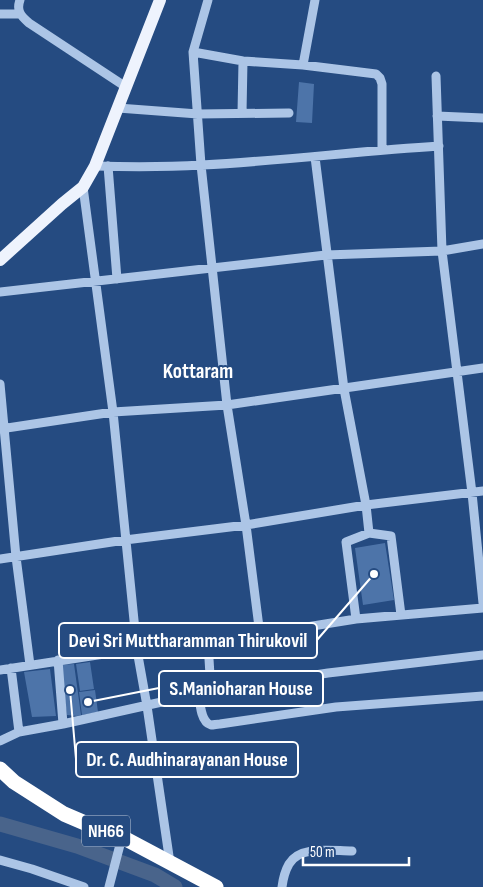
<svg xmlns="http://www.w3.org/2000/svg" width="483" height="887" font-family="'Sofia Sans Condensed',sans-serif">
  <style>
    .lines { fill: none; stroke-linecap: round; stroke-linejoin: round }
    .canal { stroke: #49648b; stroke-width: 15 }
    .building { fill: #4d74a9 }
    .minor { stroke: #acc5e6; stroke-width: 9 }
    .major { stroke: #eef3fd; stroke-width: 12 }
    .highway { stroke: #fff; stroke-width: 15 }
    .labels { text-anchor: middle; stroke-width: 4; stroke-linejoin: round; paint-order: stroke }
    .shield { fill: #254b81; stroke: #bec9d9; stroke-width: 1 }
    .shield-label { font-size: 18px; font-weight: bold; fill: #fff }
    .quarter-label { font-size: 21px; font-weight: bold; fill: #fff; stroke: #254b81 }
    .leader { fill: none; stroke: #fff; stroke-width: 2 }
    .callout-dot { fill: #fff; stroke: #254b81; stroke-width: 2 }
    .callout { fill: #254b81; stroke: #fff; stroke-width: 2 }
    .callout-label { font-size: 20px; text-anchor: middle; font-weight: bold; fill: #fff }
  </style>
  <rect width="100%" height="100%" fill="#254b81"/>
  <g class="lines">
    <!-- canal -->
    <path class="canal" d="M0,824L77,846L155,875L175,887"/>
  </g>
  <!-- building -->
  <path class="building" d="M299,82L314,84L312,123L296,122Z
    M385,543L394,600L363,605L355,548Z
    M90,662L94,689L80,691L76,664Z
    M74,664L81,715L77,716L67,715L60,665Z
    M50,669L56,716L32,717L24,672Z
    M95,690L98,712L82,715L79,692Z"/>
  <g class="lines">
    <!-- minor -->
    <path class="minor" d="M20,0C16,11 21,16 29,23L126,87
      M208,0L193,52L201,165L227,405L246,525L260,635
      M0,14H20
      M193,52L243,61L303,65L376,74L380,78L382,84V150
      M303,65L315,0
      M436,76L442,251L472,493L483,603
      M118,108L198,114L289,113
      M242,113L243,61
      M437,116L483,118
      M315,157L344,389L366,505L369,533
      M95,166C131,167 167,167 202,165C281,161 360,151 439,146
      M108,166L117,279
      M83,187L113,412L137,650L147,706L170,863
      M0,292L326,255L442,251L483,244
      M0,384L16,557L30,665
      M0,429L113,412L227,405L483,368
      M0,559L125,540L246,525L366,505L483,491
      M356,619L346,542L369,533L391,536L401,615
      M208,643L211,691
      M58,660L63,724
      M11,668L19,732
      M0,670L104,654L208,643L356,619L483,608
      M199,693C200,702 200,722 211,725C214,725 217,724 220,724L336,707L483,696
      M0,741L19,732L63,724L211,691L328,673L483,655
      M0,860L32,869L84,887
      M109,887L122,837
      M282,887C283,879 285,871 289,864C300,845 332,851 352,851"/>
    <!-- major -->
    <path class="major" d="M0,260L62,204L83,187L95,166L160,0"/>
    <!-- highway -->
    <path class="highway" d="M0,769L14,782L64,814L85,823L122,837L216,887"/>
  </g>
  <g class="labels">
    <!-- shield labels -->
    <rect class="shield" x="82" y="815.5" width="48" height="31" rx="4"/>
    <g class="shield-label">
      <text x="106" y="837">NH66</text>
    </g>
    <!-- quarter labels -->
    <g class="quarter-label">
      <text x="198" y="378">Kottaram</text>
    </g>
  </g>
  <!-- callouts -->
  <path class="leader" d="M374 574L317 640M88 702L159 688M70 690L76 759"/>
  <g class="callout-dot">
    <circle cx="374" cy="574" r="5"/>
    <circle cx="88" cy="702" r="5"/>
    <circle cx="70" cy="690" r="5"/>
  </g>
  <g class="callout">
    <rect x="59" y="623" width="258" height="35" rx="5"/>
    <rect x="159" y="671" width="164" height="35" rx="5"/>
    <rect x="76" y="742" width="222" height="35" rx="5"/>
  </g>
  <g class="callout-label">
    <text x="188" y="647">Devi Sri Muttharamman Thirukovil</text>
    <text x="241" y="695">S.Manioharan House</text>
    <text x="187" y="766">Dr. C. Audhinarayanan House</text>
  </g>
  <!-- scale -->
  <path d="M303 857v8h106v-8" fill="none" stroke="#ffffff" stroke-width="2.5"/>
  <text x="310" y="857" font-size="15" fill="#ffffff" stroke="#254b81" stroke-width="4" paint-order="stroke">50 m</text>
</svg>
